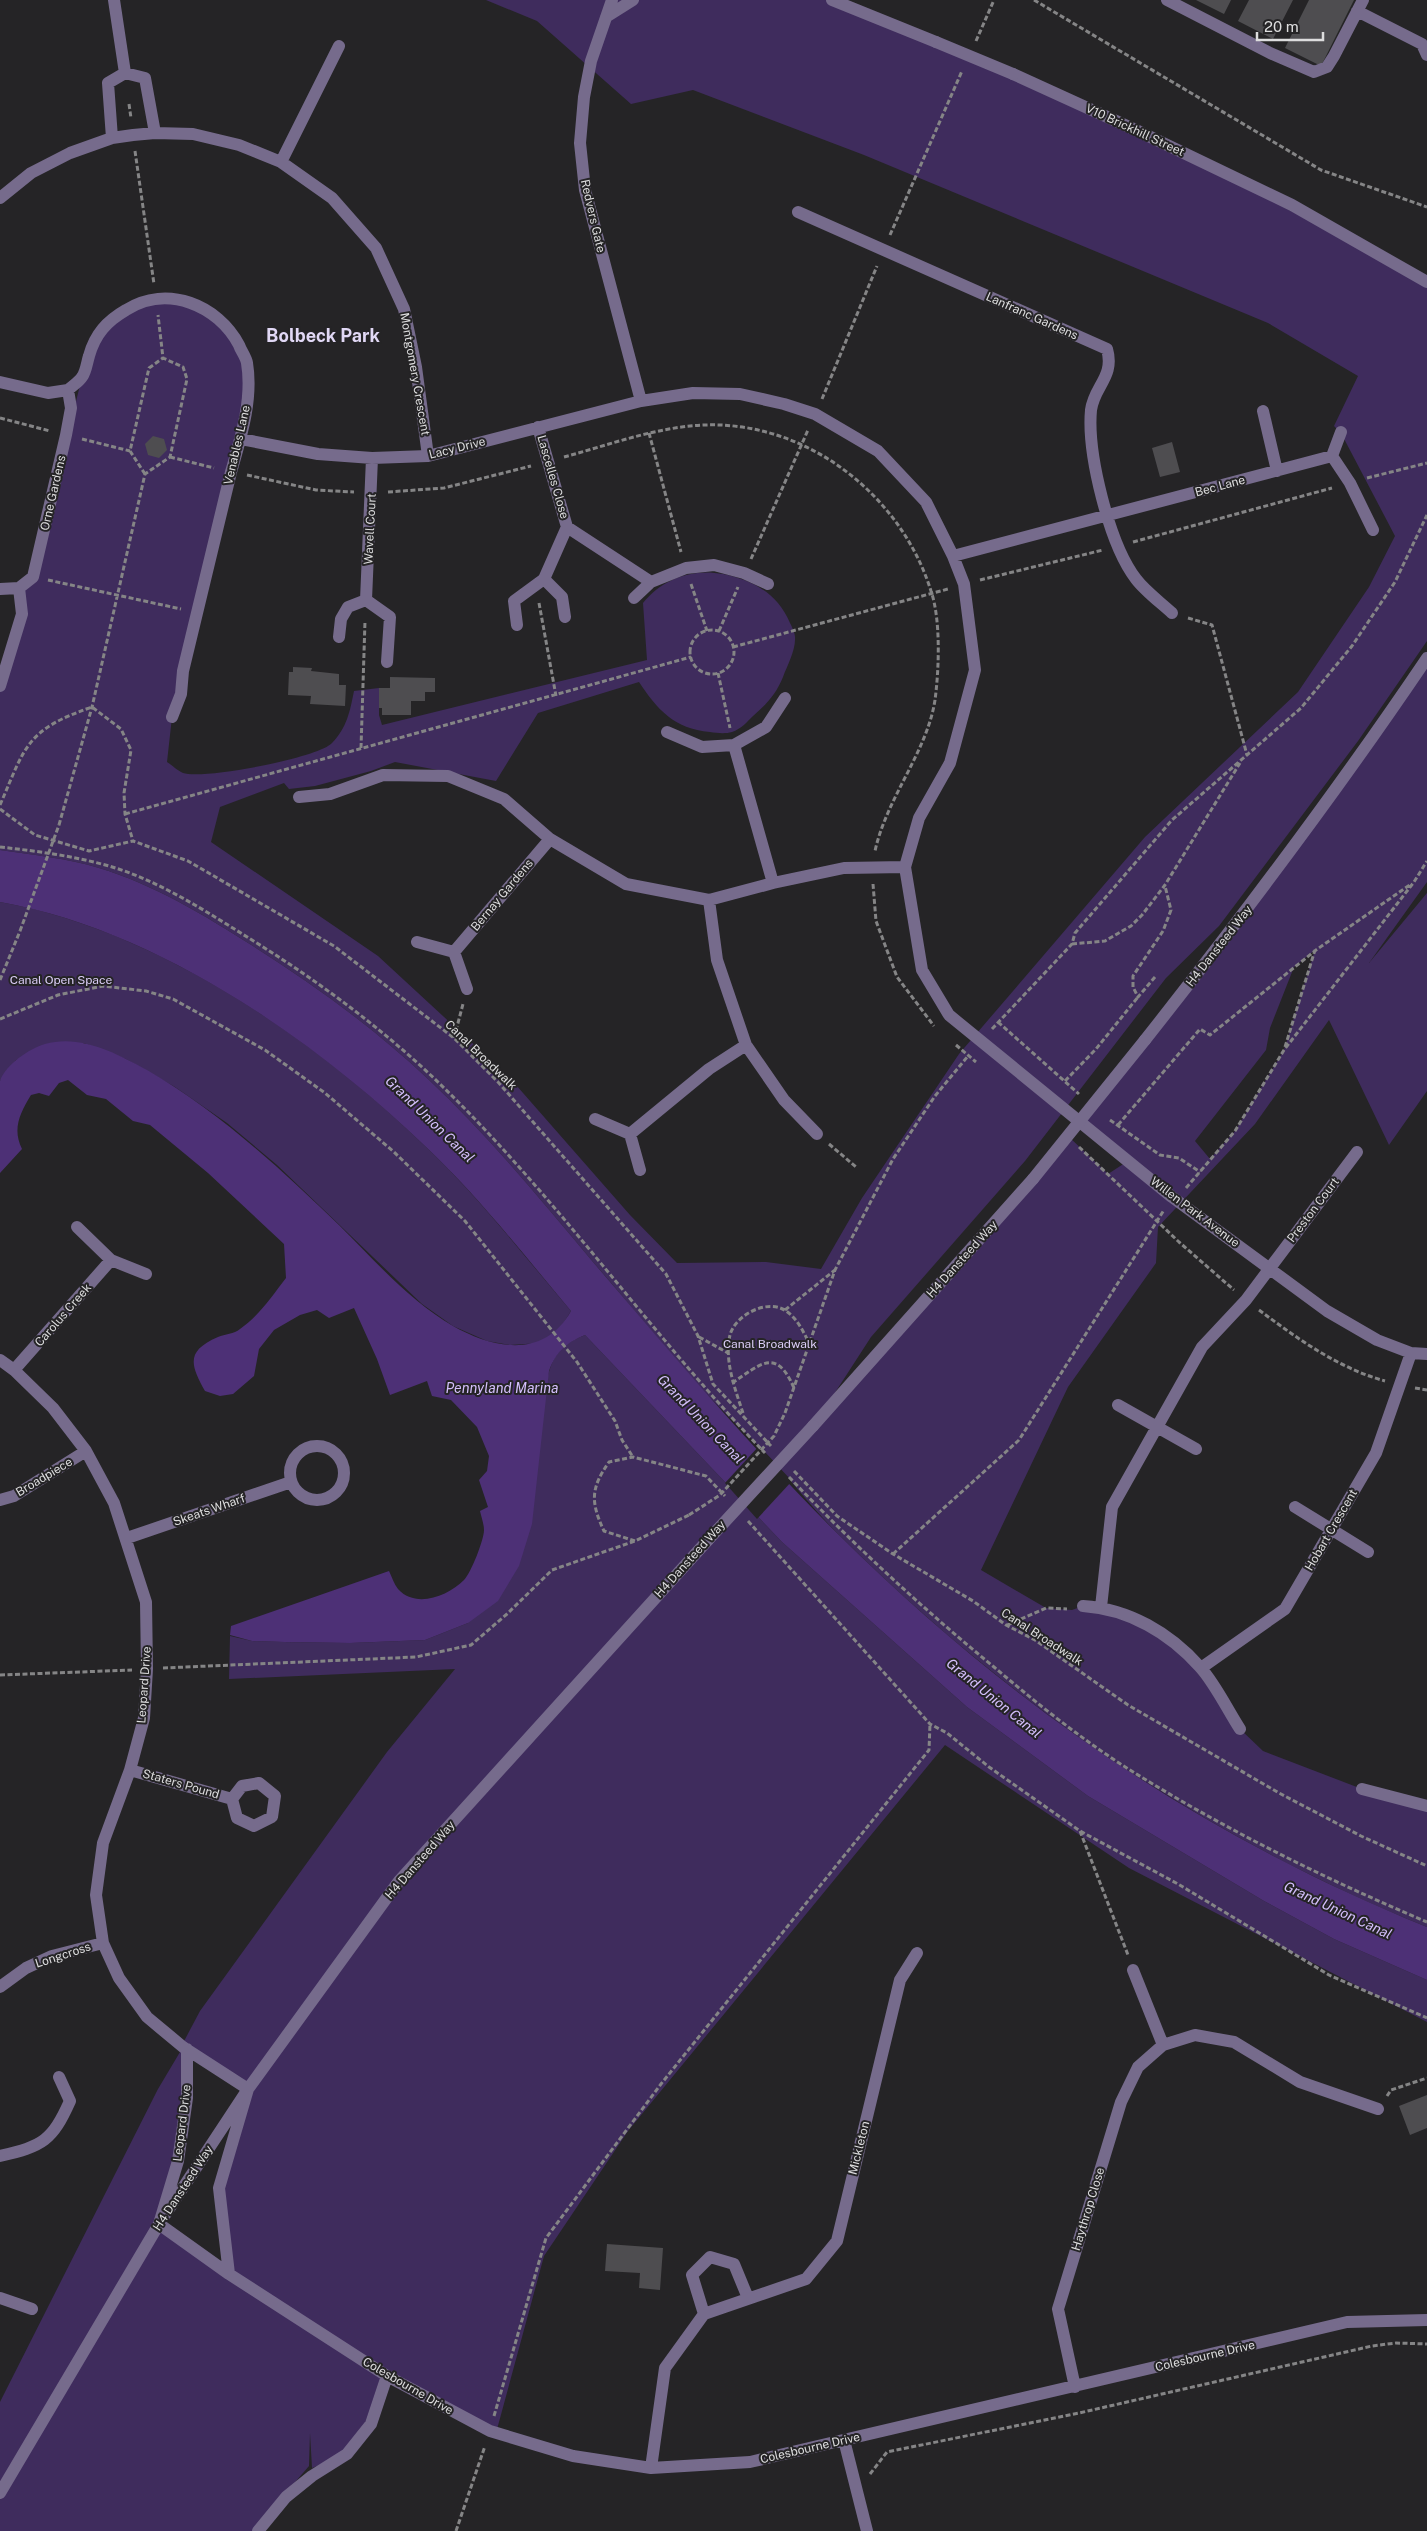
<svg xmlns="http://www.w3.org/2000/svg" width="1427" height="2531" font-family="'Public Sans',sans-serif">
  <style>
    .green { fill: #3f2c5d; fill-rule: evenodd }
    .water { fill: #4d3076 }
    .pier { fill: #252426 }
    .building { fill: #4e4d50 }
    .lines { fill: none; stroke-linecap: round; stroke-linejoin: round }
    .path { stroke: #858586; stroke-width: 3; stroke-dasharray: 5 2.5; stroke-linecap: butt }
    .minor { stroke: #766b8c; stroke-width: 12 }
    .path-bridge { stroke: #858586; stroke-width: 3; stroke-dasharray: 5 2.5; stroke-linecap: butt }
    .minor-bridge { stroke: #766b8c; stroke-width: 12 }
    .labels { text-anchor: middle; stroke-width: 4; stroke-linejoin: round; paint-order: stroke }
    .street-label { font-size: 12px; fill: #ddddde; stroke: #252426 }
    .park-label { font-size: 12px; fill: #dbcdf7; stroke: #252426 }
    .water-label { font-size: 14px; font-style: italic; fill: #d4bffc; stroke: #252426 }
    .district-label { font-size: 18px; font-weight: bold; fill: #e1d8f5; stroke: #252426 }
  </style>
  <rect width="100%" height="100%" fill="#252426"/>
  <!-- green -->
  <path class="green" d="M486,0H832L1138,131L1427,282V641L1358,741L1219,926L1166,978L1025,1161L871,1337L816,1422L1068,1136L1108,1174L1128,1161L1081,1119L1145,1040L1427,658V882L1369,963L1427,893V1091L1389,1145L1329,1020L1255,1124L1158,1227L1156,1263L1068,1387L981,1570L1046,1608L1072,1610L1083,1606L1101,1607L1174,1642L1240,1729L1263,1751L1362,1789L1427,1806V1927C1204,1837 1008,1703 838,1534C816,1512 797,1488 777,1465C752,1438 725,1414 700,1387C663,1346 629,1303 593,1262C540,1199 488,1135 428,1079C375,1029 315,985 253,946C204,915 155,885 99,868C67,858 33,855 0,850V686L13,646L19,588L33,577L82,377L107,323L156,298L209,312L247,361L248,399L172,717L167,762C172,765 178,771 183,773C203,780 318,758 332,743C347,728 350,711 354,691L379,688V715L382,725L647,660L643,603C662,579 692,568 723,574C753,580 778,594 790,623C792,627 795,633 795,637C796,650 787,666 783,677C776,694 767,704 753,716C747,722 741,729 732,732C725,734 717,733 710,732C674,729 657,709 639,682L538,713L496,781L395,762L371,771L315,786L289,789L284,783L220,807L211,842L378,956L509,1077L630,1215L677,1263L766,1262L821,1269L862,1198L959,1054L1145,837L1298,692L1369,587L1395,536L1341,433L1334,426L1358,376L1268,323L864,155L693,90L631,104L537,21ZM1315,950L1284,1050L1235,1131L1210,1159L1195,1141L1266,1050L1270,1028L1294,967Z
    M0,902C155,929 315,1039 426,1147C479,1197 524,1256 571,1311L559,1330L540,1343L510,1345L487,1341L453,1326L422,1304L277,1165L227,1123L175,1087L126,1059L84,1043L16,1060L0,1081Z
    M585,1335L782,1542L967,1707L1088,1796L1264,1901L1334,1939L1427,1980V2022L1129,1868L945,1745L628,2131L544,2256L496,2433L387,2376L371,2424L347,2454L312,2468L310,2433L309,2466L253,2531H0V2402L158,2089L183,2047L182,2045L200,2011L387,1752L455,1669L229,1679L230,1636L252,1641L284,1642L350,1643L425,1640L468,1623L543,1404C549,1369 549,1349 585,1335ZM184,2047L248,2090L219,2188L228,2273L159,2224L187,2098Z"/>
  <!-- water -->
  <path class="water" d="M0,850C33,855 67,858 99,868C155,885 204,915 253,946C315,985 375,1029 428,1079C488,1135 540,1199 593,1262C672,1354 751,1448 838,1534C1010,1705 1202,1836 1427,1927V1980L1334,1939L1264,1901L1088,1796L967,1707L782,1542L585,1335C566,1343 556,1352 549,1371L532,1524L519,1566L498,1601L468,1623L425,1640L350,1643L284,1642L252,1641L230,1635L231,1626L389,1571C392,1577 394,1584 398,1589C416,1609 448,1596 464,1580C471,1573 484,1540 484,1530C484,1524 481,1516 480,1511L488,1507L479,1480L487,1471L489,1456L477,1427L451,1400L432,1396L427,1381L390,1395L377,1359L354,1308L329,1318L317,1310L300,1315L274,1330L259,1349L254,1376L233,1394L220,1396L205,1391C190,1364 186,1351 218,1337C225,1334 234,1334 240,1329C259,1316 272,1296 286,1278L284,1244L208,1173L150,1125L133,1121L106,1099L87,1095L68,1080L59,1083L49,1096L39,1093L31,1095C20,1113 12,1129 22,1149L0,1173C0,1150 0,1128 0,1105C0,1098 0,1087 0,1081C6,1064 29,1049 45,1044C80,1034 116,1053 147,1070C219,1112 279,1167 339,1225C374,1260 410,1301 453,1326C494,1349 544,1359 571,1311C524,1255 479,1197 426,1147C314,1039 155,929 0,902Z"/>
  <!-- pier -->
  <path class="pier" d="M759,1446L792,1481L757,1519L725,1483Z"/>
  <!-- building -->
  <path class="building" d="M1196,0H1231L1224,14Z
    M1249,0H1293L1273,39L1238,21Z
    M1309,0H1354L1321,66L1285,48Z
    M153,436L164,439L167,450L159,458L148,455L145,444Z
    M1172,442L1180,472L1160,477L1152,448Z
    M293,667L312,668L311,671L339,674V685H346L345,706L310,704L311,696L288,695L289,672H293Z
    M390,677L435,678V692H425V701H411V715H382V708H379V688H390Z
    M1427,2095V2128L1410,2135L1399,2106Z
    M607,2244L663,2248L660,2290L639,2288L640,2273L605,2271Z"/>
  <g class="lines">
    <!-- path -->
    <path class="path" d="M1034,0L1321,170L1427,207
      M976,41L994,0
      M129,104L131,118
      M135,151L154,284
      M890,235L962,71
      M822,399L877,266
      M0,418L50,431
      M649,433L681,552
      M82,439L130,451
      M170,457L214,468
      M564,457C609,445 656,427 704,425C807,421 901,495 931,591C941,620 939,670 935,700C927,752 887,797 875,851
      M145,474L130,451L149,368L163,358
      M247,475L316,490L354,492
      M1367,478L1427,463
      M388,492L444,488L531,466
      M1133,542L1332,488
      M751,559L808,430
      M48,580L181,609
      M980,580L1103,550
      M691,584L707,631
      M539,603L556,696
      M1188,618L1212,625L1247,755
      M690 652a22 22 0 1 1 44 0a22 22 0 1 1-44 0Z
      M719,631L738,587
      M733,647L948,589
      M718,673L730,728
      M361,748L365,621
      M0,805C26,745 26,730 92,707L121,729L131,750L124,793L125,814L133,841
      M0,809L35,835L89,851L133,841L188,861L334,946L454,1038L498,1082L666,1274L698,1336L713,1384L771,1446
      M125,814L691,657
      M59,825L92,707L145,474L170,457L187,379L183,367L163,358L158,315
      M0,847C36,851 74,856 109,866C160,881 207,912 252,940C318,981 383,1029 439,1083C558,1198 651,1335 765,1453
      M873,884L876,921L897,977L934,1026
      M1072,944L1105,941L1131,926L1142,915L1165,885L1240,763
      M1155,977L1138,997L1133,987V976L1163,931L1171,910L1165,886
      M0,980L20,931
      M0,1019L58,995L103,986L146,991L173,999L265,1050L325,1093L394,1152L465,1221L577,1362L615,1421L622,1440L633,1457
      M998,1022L1079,1094
      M992,1029L1072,944L1075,933L1172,820L1301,708L1352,646L1395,582L1427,515
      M454,1038L463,1004
      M956,1045L976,1062
      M1285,1047L1315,950
      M1065,1081L1096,1049L1138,997
      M1110,1120L1160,1155L1179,1158L1200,1172
      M1118,1125L1200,1029L1210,1035L1316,950L1411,884
      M829,1144L856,1167
      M1079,1147L1179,1242L1234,1290
      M1186,1188L1235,1131L1284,1050L1414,882L1427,861
      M785,1310L835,1270
      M1259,1310C1298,1339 1338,1368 1385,1381
      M699,1337L728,1353
      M732,1383C760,1365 776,1346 794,1388
      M1415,1388L1427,1390
      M743,1413C735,1389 724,1360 730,1335C735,1315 768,1298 786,1311C798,1319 804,1333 810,1345
      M785,1413L835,1270L893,1159L935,1096L968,1056
      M794,1471L837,1516L893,1554L973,1601L1006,1625L1035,1640L1128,1705L1279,1793L1361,1836L1427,1866
      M789,1477C854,1545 922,1608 994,1667C1034,1701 1075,1734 1119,1763C1216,1825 1321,1877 1427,1922
      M748,1521L930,1724L947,1733L989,1767L1080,1831L1178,1884L1329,1975L1427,2018
      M635,1541L604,1531C590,1501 591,1488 609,1462L633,1457L706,1476L725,1496
      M893,1554L1019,1440L1164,1210
      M1007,1625L1046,1608L1067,1609
      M163,1668L416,1657L471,1645L507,1614L552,1570L635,1541L689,1515
      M0,1675L132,1670
      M1080,1831L1128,1955
      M1387,2096L1391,2090L1427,2078
      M494,2416L546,2238L661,2084L929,1750L930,1724
      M870,2474L887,2452L1079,2413L1372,2346L1396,2343L1427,2344
      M456,2531L485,2446"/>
    <!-- minor -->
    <path class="minor" d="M612,0L591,61L584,97L580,143L585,190L641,401
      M832,0L936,42
      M1167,0L1270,53L1314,72L1327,67L1334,56L1363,0
      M1357,11L1422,44L1427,55
      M606,17L633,0
      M125,73L145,78L155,133
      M1013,74L1138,131L1292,205L1427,282
      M112,138L108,83L125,73L114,0
      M281,162L339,46
      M0,198L31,173L70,153L112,138L133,135L155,133L193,134L239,145L281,162L332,198L376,248L404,309L416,367L428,456
      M798,212L1107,349C1115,377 1094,386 1091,410C1087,453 1109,544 1136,579C1145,591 1160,602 1172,613
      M0,382L48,393L68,390
      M68,390C72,386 79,382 82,377C86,372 87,362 89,356C95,334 107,321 126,310C167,284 218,305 239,345C241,351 246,357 247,363C253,399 241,437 231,472L183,671L181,694L172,717
      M1263,411L1277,471
      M538,427L567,527L651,582
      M1341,432L1332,456L1350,483L1373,530
      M241,439L318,454L372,458L428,456L641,401L693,393L740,394L784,404L815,414L878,451L926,502L953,556L964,584L975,670L950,763L919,818L905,867L922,970L949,1015L1172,1197L1327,1311L1377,1340L1411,1353L1427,1354
      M953,556L1332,456
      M544,579L562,597L565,617
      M0,589L19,588L33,577L66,435L71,408L68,390
      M634,598L651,582L686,568L714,565L744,573L768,584
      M366,600L372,458
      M517,625L514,601L544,579L567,527
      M339,637L341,619L348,607L366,600L390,617L387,662
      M0,686L22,614L19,588
      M667,732L702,747L734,745L766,727L785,698
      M734,745L773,883
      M299,797L330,794L383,775L448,776L504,799L550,839L626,884L709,900L773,883L844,868L905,867
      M709,900L717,960L746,1045L784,1100L817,1134
      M417,942L454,952L467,989
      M454,952L550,839
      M1145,1040C1243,916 1338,790 1427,658
      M595,1119L630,1134L640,1170
      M630,1134L709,1069L746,1045
      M111,1260L146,1274
      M0,1360L14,1370L53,1408L86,1451L114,1503L146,1602L147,1669L144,1718L130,1770L103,1843L96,1895L103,1943L119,1978L147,2017L183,2047L248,2089L219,2188L229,2274
      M14,1370L111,1260L77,1227
      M1118,1405L1196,1449
      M813,1426L1033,1179
      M290 1473a27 27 0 1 1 54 0a27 27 0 1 1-54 0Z
      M0,1500L14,1496L86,1451
      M1295,1507L1368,1552
      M127,1538L291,1482
      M1083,1606C1129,1609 1170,1633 1200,1667C1216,1685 1227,1709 1240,1729
      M1101,1607L1112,1507L1202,1347L1246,1300L1357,1152
      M1201,1668L1285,1609L1376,1453L1411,1353
      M130,1770L232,1799L237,1818L254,1826L272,1817L275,1796L259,1783L242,1786L232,1799
      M1362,1789L1427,1806
      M1133,1970L1163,2045
      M0,1987L26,1968L52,1956L103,1943
      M187,2049V2098L178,2161L159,2224L229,2274L387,2376L490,2431L573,2456L651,2468L750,2462L1347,2322L1427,2320
      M0,2156C43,2146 52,2141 70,2101L59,2077
      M0,2298L32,2309
      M704,2314L692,2275L710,2257L734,2264L748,2298
      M1075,2387L1058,2309L1121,2102L1138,2067L1163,2045L1195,2035L1234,2042L1300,2082L1378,2109
      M844,2440L867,2531
      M651,2468L665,2368L704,2314L806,2279L837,2241L900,1980L917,1953
      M0,2493L159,2224L248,2089L399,1881L708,1540
      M258,2531L286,2497L312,2476L347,2454L371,2424L387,2376"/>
    <!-- path-bridge -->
    <path class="path-bridge" d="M20,931L59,825
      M689,1515L720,1495L774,1436L785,1413"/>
    <!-- minor-bridge -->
    <path class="minor-bridge" d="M936,42L1013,74
      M1033,1179L1145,1040
      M708,1540L813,1426"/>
  </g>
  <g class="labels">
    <!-- street labels -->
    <g class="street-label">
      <text transform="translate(1135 130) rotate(25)" y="4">V10 Brickhill Street</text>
      <text transform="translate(593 216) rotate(77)" y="4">Redvers Gate</text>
      <text transform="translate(1032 316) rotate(24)" y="4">Lanfranc Gardens</text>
      <text transform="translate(415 374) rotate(80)" y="4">Montgomery Crescent</text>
      <text transform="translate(237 445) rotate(-77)" y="4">Venables Lane</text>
      <text transform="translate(457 448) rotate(-14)" y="4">Lacy Drive</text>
      <text transform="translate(553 477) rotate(74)" y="4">Lascelles Close</text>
      <text transform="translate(1220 486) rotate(-15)" y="4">Bec Lane</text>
      <text transform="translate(53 493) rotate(-77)" y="4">Orne Gardens</text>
      <text transform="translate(370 529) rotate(-87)" y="4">Wavell Court</text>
      <text transform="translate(502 895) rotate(-50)" y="4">Bernay Gardens</text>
      <text transform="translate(1219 946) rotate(-52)" y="4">H4 Dansteed Way</text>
      <text transform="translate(481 1055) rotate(44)" y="4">Canal Broadwalk</text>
      <text transform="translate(1313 1210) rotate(-53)" y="4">Preston Court</text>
      <text transform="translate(1195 1212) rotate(37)" y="4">Willen Park Avenue</text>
      <text transform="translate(962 1259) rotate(-48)" y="4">H4 Dansteed Way</text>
      <text transform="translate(63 1315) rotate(-49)" y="4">Carolus Creek</text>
      <text transform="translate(44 1477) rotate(-31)" y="4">Broadpiece</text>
      <text transform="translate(209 1510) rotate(-19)" y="4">Skeats Wharf</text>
      <text transform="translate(1331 1530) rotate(-60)" y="4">Hobart Crescent</text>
      <text transform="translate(690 1559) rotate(-48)" y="4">H4 Dansteed Way</text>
      <text transform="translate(1042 1637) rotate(33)" y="4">Canal Broadwalk</text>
      <text transform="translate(144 1685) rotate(-86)" y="4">Leopard Drive</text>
      <text transform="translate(181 1784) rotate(16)" y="4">Staters Pound</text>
      <text transform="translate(420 1860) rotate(-49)" y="4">H4 Dansteed Way</text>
      <text transform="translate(63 1955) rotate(-18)" y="4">Longcross</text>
      <text transform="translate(182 2123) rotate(-83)" y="4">Leopard Drive</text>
      <text transform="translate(859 2148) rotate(-76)" y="4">Mickleton</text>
      <text transform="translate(183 2188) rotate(-57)" y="4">H4 Dansteed Way</text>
      <text transform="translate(1088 2209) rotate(-73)" y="4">Haythrop Close</text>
      <text transform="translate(1205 2356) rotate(-13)" y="4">Colesbourne Drive</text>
      <text transform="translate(408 2386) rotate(30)" y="4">Colesbourne Drive</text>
      <text transform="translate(810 2448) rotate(-13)" y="4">Colesbourne Drive</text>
    </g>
    <!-- park labels -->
    <g class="park-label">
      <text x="61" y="984">Canal Open Space</text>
      <text x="770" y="1348">Canal Broadwalk</text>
    </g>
    <!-- water labels -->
    <g class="water-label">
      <text transform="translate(430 1119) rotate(44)" y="5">Grand Union Canal</text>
      <text x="502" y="1393">Pennyland Marina</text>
      <text transform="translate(701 1419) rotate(46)" y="5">Grand Union Canal</text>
      <text transform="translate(994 1698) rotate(39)" y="5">Grand Union Canal</text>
      <text transform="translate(1338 1910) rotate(25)" y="5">Grand Union Canal</text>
    </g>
    <!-- district labels -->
    <g class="district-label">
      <text x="323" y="342">Bolbeck Park</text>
    </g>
  </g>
  <!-- scale -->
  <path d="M1257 32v8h66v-8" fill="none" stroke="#ddddde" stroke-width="2.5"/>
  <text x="1264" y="32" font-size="15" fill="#ddddde" stroke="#252426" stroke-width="4" paint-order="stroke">20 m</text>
</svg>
